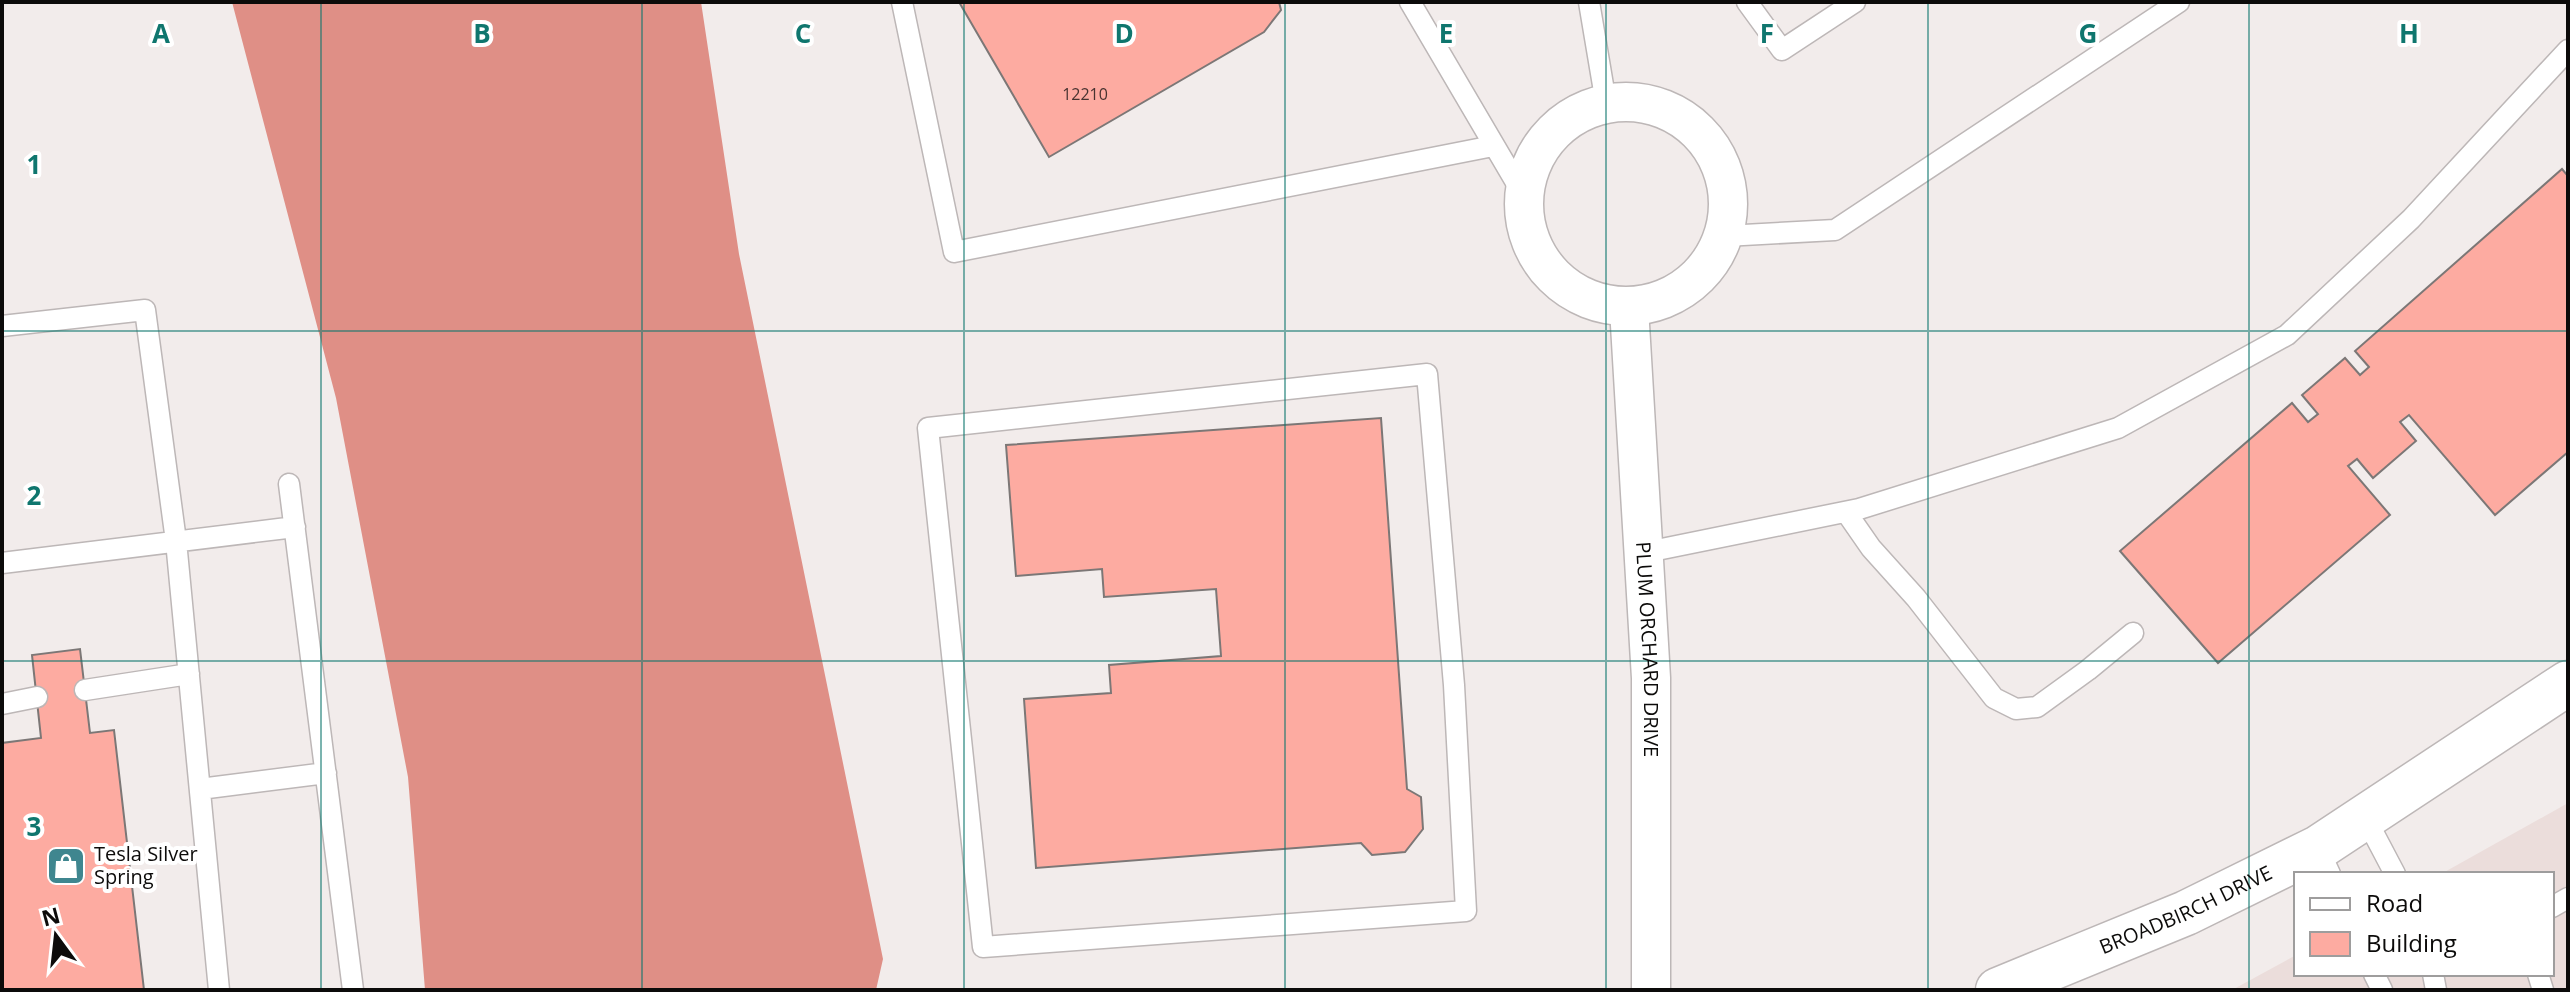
<svg xmlns="http://www.w3.org/2000/svg" width="2570" height="992" font-family="'Open Sans',sans-serif">
  <style>
    .built { fill: #ebdddb }
    .forest { fill: #df8f86 }
    .building { fill: #fdaba1; stroke: #7c7776; stroke-width: 2 }
    .lines { fill: none; stroke-linecap: round; stroke-linejoin: round }
    .service-casing { stroke: #bdb7b7; stroke-width: 23 }
    .minor-casing { stroke: #bdb7b7; stroke-width: 41 }
    .tertiary-casing { stroke: #bdb7b7; stroke-width: 47 }
    .service { stroke: #fff; stroke-width: 20 }
    .minor { stroke: #fff; stroke-width: 38 }
    .tertiary { stroke: #fff; stroke-width: 44 }
    .grid { fill: none; stroke: #0f766e; stroke-width: 2; stroke-opacity: 0.55 }
    .labels { text-anchor: middle; stroke-width: 8; stroke-linejoin: round; paint-order: stroke }
    .number-label { font-size: 16px; fill: #483330 }
    .street-label { font-size: 20px; fill: #0c0b0a; stroke: #fff }
    .poi-label { font-size: 20px; fill: #0c0b0a; stroke: #fff; text-anchor: start }
    .grid-label { font-size: 26px; text-anchor: middle; font-weight: bold; fill: #0f766e; stroke: #fff; stroke-width: 8; stroke-linejoin: round; paint-order: stroke }
  </style>
  <rect width="100%" height="100%" fill="#f2eceb"/>
  <!-- built -->
  <path class="built" d="M2568,803V990H2232L2296,955V974H2552V874H2441Z"/>
  <!-- forest -->
  <path class="forest" d="M232,2H701L739,254L883,959L876,990H425L408,777L336,398Z"/>
  <!-- building -->
  <path class="building" d="M959,2H1279L1281,10L1264,32L1049,157Z
    M2562,169L2568,176V452L2495,515L2409,415L2400,422L2416,441L2373,478L2357,459L2348,466L2390,515L2218,663L2120,551L2292,403L2308,422L2318,414L2302,395L2345,358L2360,375L2369,367L2355,351Z
    M1381,418L1407,789L1421,797L1423,829L1405,852L1372,855L1361,843L1036,868L1024,699L1111,693L1109,665L1221,656L1216,589L1104,597L1102,569L1016,576L1006,445Z
    M80,649L90,733L114,730L144,990H2V743L41,738L32,655Z"/>
  <g class="lines">
    <!-- service casing -->
    <g class="service-casing">
      <path id="service" d="M902,2L954,252L1493,146
        M1410,2L1524,196
        M1589,2L1606,103
        M1747,2L1782,50L1855,2
        M1725,236L1835,230L2179,2
        M2,326L145,310L176,541L219,990
        M1427,374L1454,685L1466,911L983,947L928,428Z
        M289,484L353,990
        M1846,512L1871,548L1916,598L1994,698L2016,709L2037,707L2088,670L2133,633
        M1642,553L1859,509L2118,428L2287,335L2411,219L2568,50
        M2,563L295,527
        M85,690L189,674
        M2,704L37,697
        M200,789L326,773
        M2365,817L2395,874
        M2318,848L2330,874
        M2552,907L2568,898
        M2374,974L2382,990
        M2433,974L2436,990
        M2538,974L2543,990"/>
    </g>
    <!-- minor casing -->
    <g class="minor-casing">
      <g id="minor">
        <circle cx="1626" cy="204" r="102"/>
        <path id="s1" d="M1629,308L1651,678V990"/>
      </g>
    </g>
    <!-- tertiary casing -->
    <g class="tertiary-casing">
      <g id="tertiary">
        <path id="s2" d="M1998,990L2186,913L2318,848L2568,683"/>
      </g>
    </g>
    <!-- service -->
    <use href="#service" class="service"/>
    <!-- minor -->
    <use href="#minor" class="minor"/>
    <!-- tertiary -->
    <use href="#tertiary" class="tertiary"/>
  </g>
  <!-- grid -->
  <path class="grid" d="M321,2V990M642,2V990M964,2V990M1285,2V990M1606,2V990M1928,2V990M2249,2V990M2,331H2568M2,661H2568"/>
  <!-- icons -->
  <defs>
    <g id="shop-square" transform="scale(2)"><rect x="-9" y="-9" width="18" height="18" rx="4" fill="#3f868f" stroke="#fff"/><path d="M-5-2.5h2.3a2.7 3.5 0 0 1 5.4 0H5L5.5 6h-11ZM-1.5-2.5h3a1.5 2.3 0 0 0-3 0Z" fill="#fff"/></g>
  </defs>
  <g fill-rule="evenodd">
    <use href="#shop-square" x="66" y="866"/>
  </g>
  <g class="labels">
    <!-- number labels -->
    <g class="number-label">
      <text x="1085" y="100">12210</text>
    </g>
    <!-- street labels -->
    <g class="street-label">
      <text dy="7" stroke="none"><textPath href="#s1" startOffset="342">PLUM ORCHARD DRIVE</textPath></text>
      <text dy="7" stroke="none"><textPath href="#s2" startOffset="204">BROADBIRCH DRIVE</textPath></text>
    </g>
    <!-- poi labels -->
    <g class="poi-label">
      <text x="94" y="861">Tesla Silver<tspan x="94" dy="23">Spring</tspan></text>
    </g>
  </g>
  <g class="grid-label">
    <text x="161" y="43">A</text>
    <text x="482" y="43">B</text>
    <text x="803" y="43">C</text>
    <text x="1124" y="43">D</text>
    <text x="1446" y="43">E</text>
    <text x="1767" y="43">F</text>
    <text x="2088" y="43">G</text>
    <text x="2409" y="43">H</text>
    <text x="34" y="174">1</text>
    <text x="34" y="505">2</text>
    <text x="34" y="836">3</text>
  </g>
  <!-- border -->
  <rect width="2570" height="992" fill="none" stroke="#0c0b0a" stroke-width="8"/>
  <!-- legend -->
  <rect x="2294" y="872" width="260" height="104" fill="#ffffff" stroke="#9e9d9d" stroke-width="2"/>
  <rect x="2310" y="898" width="40" height="12" fill="#ffffff" stroke="#9e9d9d" stroke-width="2"/>
  <text x="2366" y="912" font-size="24" fill="#0c0b0a">Road</text>
  <rect x="2310" y="932" width="40" height="24" fill="#fdaba1" stroke="#9e9d9d" stroke-width="2"/>
  <text x="2366" y="952" font-size="24" fill="#0c0b0a">Building</text>
  <!-- north arrow -->
  <g transform="translate(56 936) rotate(345)" stroke="#ffffff" stroke-width="6" paint-order="stroke">
  <path d="M0-6L14 30L0 20L-14 30Z" fill="#0c0b0a"/>
  <text y="-12" font-size="22" font-weight="bold" text-anchor="middle" fill="#0c0b0a">N</text>
  </g>
</svg>
